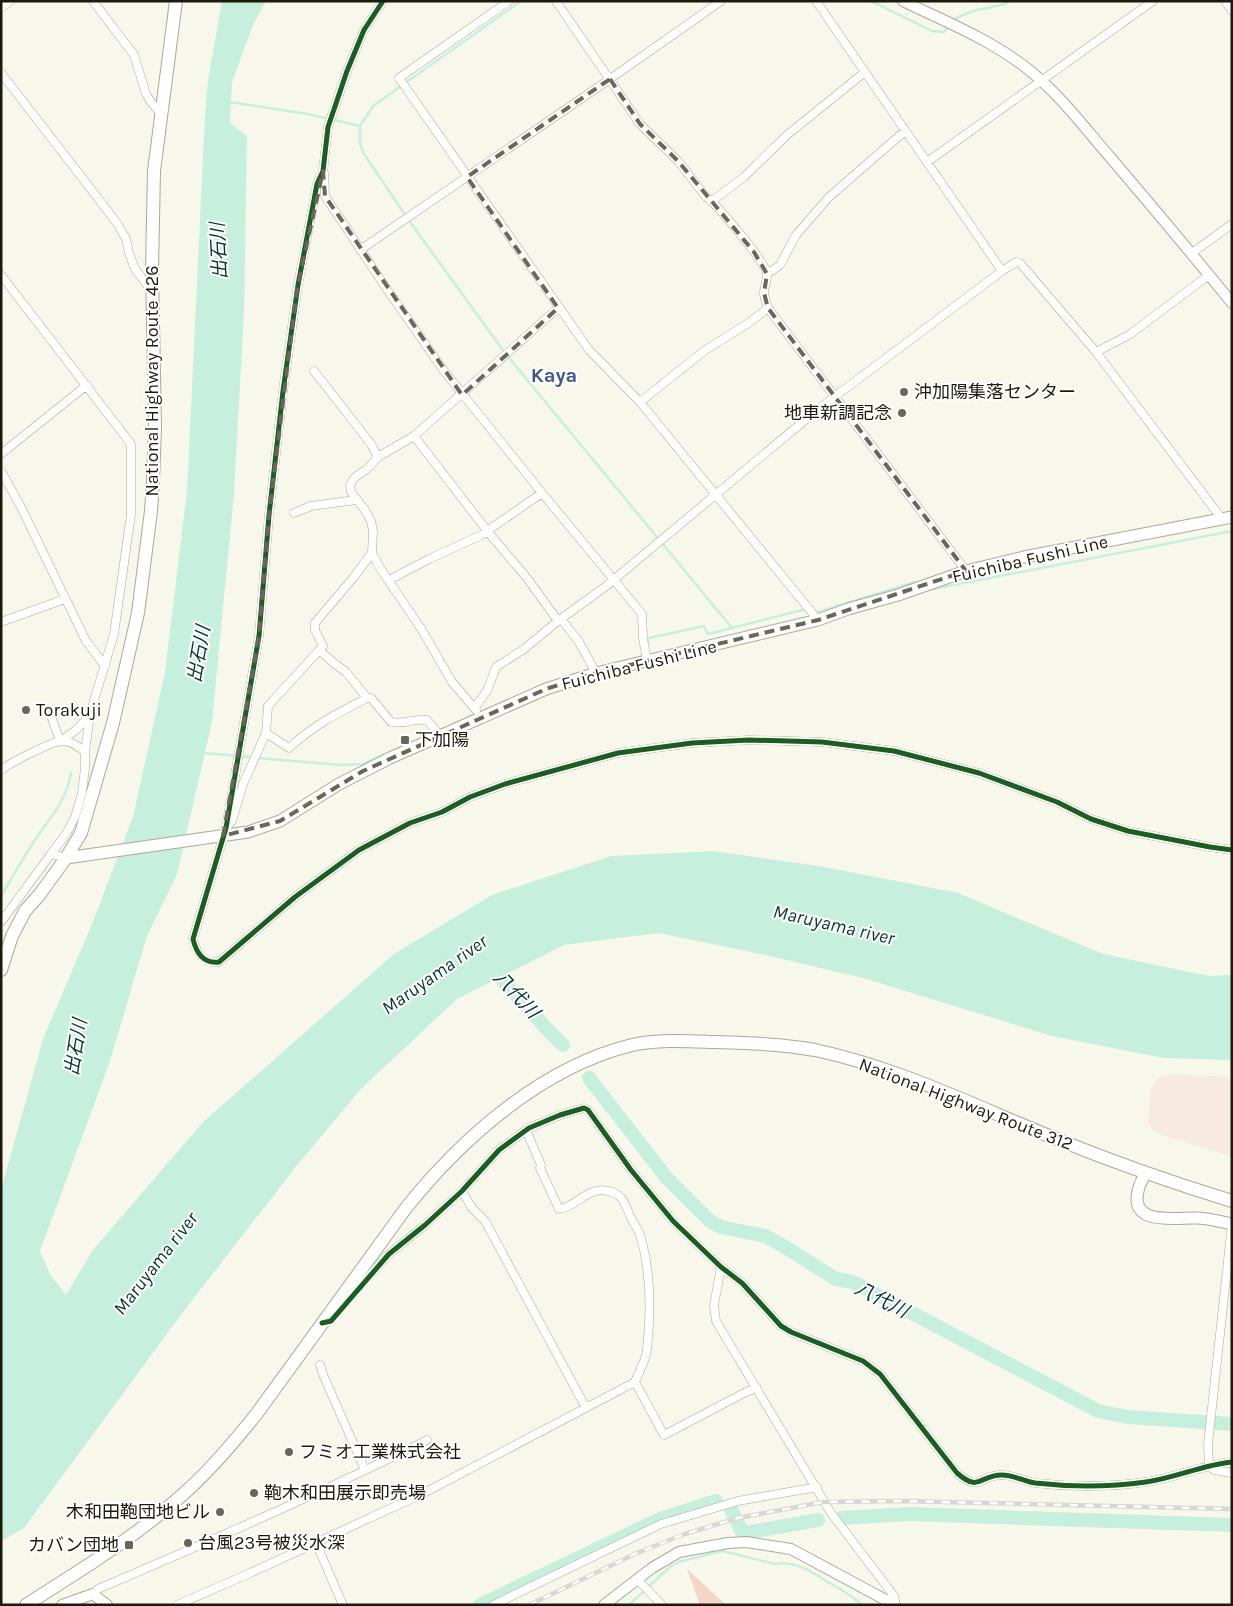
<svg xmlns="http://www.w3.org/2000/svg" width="1233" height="1606" font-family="Karla,'Noto Sans JP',sans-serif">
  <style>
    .green { fill: #f6eae1 }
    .forest { fill: #f4d5c8 }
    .water { fill: #c7efdd }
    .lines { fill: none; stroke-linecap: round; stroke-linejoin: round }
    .stream { stroke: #c7efdd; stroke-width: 2.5 }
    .river { stroke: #c7efdd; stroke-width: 14 }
    .minor-casing { stroke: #aaa99d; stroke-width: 9 }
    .tertiary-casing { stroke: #aaa99d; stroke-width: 12 }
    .secondary-casing { stroke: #aaa99d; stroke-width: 13 }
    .trunk-casing { stroke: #aaa99d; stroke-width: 14 }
    .minor { stroke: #fefefc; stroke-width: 8 }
    .tertiary { stroke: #fefefc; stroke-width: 10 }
    .secondary { stroke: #fefefc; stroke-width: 11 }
    .trunk { stroke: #fefefc; stroke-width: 12 }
    .rail-casing { stroke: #d7d7d3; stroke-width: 4.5 }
    .rail { stroke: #fff; stroke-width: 2.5; stroke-dasharray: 8; stroke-linecap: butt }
    .cycleway-casing { stroke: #fff; stroke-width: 8 }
    .cycleway { stroke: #1b5e20; stroke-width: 5 }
    .marked { fill: none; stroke: #69675b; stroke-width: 4; stroke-dasharray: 10 6; stroke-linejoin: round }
    .poi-dot { fill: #69675b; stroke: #fff; stroke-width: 2 }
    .labels { text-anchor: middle; stroke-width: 4; stroke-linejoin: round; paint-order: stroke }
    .street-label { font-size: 18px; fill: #1c1a0d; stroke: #fff }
    .poi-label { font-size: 18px; fill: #1c1a0d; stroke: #fff; text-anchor: start }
    .water-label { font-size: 19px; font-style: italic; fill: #033729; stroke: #fff }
    .quarter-label { font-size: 20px; font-weight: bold; fill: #425490; stroke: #fff }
  </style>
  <rect width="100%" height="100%" fill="#f8f7ec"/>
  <!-- green -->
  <path class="green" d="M1173,1074L1232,1077V1157L1165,1136L1153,1130L1148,1123L1151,1087L1160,1077Z"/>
  <!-- forest -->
  <path class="forest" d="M687,1569L726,1605H700Z"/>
  <!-- water -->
  <path class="water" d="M222,1H266L253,25L232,82L230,123L247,136L244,313L234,494L212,722L177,874L147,936L109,1064L40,1251L50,1274L66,1295L93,1250L203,1122L394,954L492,895L611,856L713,851L824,867L958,893L1103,954L1209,976L1232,975V1060L1163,1058L1052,1036L863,978L761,954L658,933L564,945L457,999L361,1089L298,1164L183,1312L24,1528L1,1541V1190L43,1039L92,924L133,817L165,672L187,491L205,115L208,80Z"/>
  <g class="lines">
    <!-- stream -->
    <path class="stream" d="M871,1L932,31L944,32L949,26
      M952,21L954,19L973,11L1005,4L1009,1
      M229,102L308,114L360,126L373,106L521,1
      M360,126V144L364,154L410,222L505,353L732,628
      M933,589L1232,531
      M813,611L818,612L915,582
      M646,645L649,638L704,626L708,634L806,609
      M203,753L252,757
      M258,758L340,765L363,764L385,754
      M1,896C12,878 22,860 33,843C49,818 66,803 71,773
      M629,1605L671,1566L679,1562L722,1551L775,1564C797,1560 815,1574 833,1585C843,1591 853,1595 861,1605"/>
    <!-- river -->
    <path class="river" d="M489,965L546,1028L563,1045
      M589,1078L666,1177L710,1221L721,1227L765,1236L785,1247L836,1279L853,1282L1098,1411L1127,1417L1232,1424
      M730,1507L741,1530L744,1533L818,1520
      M841,1518L909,1514L1232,1525
      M480,1605L660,1519L716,1501"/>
    <!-- minor casing -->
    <g class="minor-casing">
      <path id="minor" d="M93,1L134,55L146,94L151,102L161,114
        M383,1L364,30L347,71L328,127L323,171L317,184L298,285L283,391L269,515L259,636L226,828L193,939C196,952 203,964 219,962L295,897L359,850L410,823L442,812L470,797L505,784L618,753L692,743L749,740L822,742L894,751L979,773L1057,802L1091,819L1128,831L1210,847L1232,850
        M509,1L399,78L589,350L640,402L818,620
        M556,1L640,124L678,161L706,197C717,204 764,261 767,273C768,279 764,287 764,293C764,298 767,303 768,308L966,571
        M816,1L1002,271
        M1225,1L1232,11
        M1,8L10,1
        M1,73L117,223L126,239L129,253L135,269L152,291
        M927,162L1153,1
        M324,173L325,196L384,285L444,371L542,493L642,614L643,638L647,660
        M712,201L744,177L787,135L865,72
        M360,250L610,79L721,1
        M1192,253L1232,224
        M767,274L780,265L796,235L829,197L905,131
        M1,275L131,444V514L114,634L90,714L85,752V768L82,793L75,817L66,834L51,854L66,858
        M1096,352L1129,335L1209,275
        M314,371L371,444L378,457
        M640,402L704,351L750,322L768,308
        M414,436L488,532L527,578L558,621
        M1,454L87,385
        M1,471L21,507L86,641L105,666
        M294,513L311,506L356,500
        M487,531L542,493
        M389,580L429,559L488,532
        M561,619L579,642L596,673
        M1,622L65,599
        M319,650L335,664L346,672L367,698H371L391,722C403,725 415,718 427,720L440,736
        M475,707L487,691L496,667L524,649L558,621L605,587L817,410L1002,271L1016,262L1020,263L1096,352L1222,519
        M476,710L452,682L422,630L380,568L372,553L373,531L371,521L365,510L351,492L350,485L354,478L367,469L378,457L414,436L558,308
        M52,719L60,741
        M266,733L289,748C314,725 336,714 367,698
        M62,740L76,730L90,715
        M1,770C10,763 54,740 63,741C72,741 78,747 85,752
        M227,827L232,821L243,784L266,733L268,706L323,646L315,630V623L353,578L372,553
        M1,922L51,854
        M526,1130L541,1165L540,1168L559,1209C577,1207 588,1186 608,1191C624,1194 625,1205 631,1218C634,1224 638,1229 640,1235C651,1271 651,1313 647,1349C646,1361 639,1371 635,1382
        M462,1191L472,1208L485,1221L586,1408
        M1232,1224L1208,1444L1209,1466L1214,1470L1232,1473
        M721,1267L714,1305L716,1321L831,1513L894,1596L896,1605
        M329,1321L389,1254L425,1225L462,1191L499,1150L529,1128L560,1115L584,1108L588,1110L631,1170L673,1221L721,1267L742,1283L781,1326L791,1332L863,1361L880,1374L957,1473C980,1493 979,1475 1002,1475C1013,1475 1024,1481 1035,1483C1071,1487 1110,1487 1146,1482C1175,1478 1202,1465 1232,1462
        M320,1365L324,1377L365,1470
        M316,1543L343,1605
        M637,1579L662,1605
        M93,1594L98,1589C208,1542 319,1494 427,1440
        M177,1605L248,1574L424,1493L635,1382L664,1435L746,1392L757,1388
        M493,1605L661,1524L738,1501L817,1487"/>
    </g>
    <!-- tertiary casing -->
    <g class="tertiary-casing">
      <path id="tertiary" d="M903,1C944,21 987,38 1024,66C1057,91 1083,126 1110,157C1151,205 1192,254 1232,303
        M62,1605L93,1594L107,1605
        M604,1605L652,1568L679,1552L728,1543L746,1542L791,1549L895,1605"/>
    </g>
    <!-- secondary casing -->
    <g class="secondary-casing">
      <path id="secondary" d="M66,858L248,832L280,821L339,784L390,758L546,689L596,673L818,620L848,609L898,595L966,571L1024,557L1232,517
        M1145,1173C1143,1179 1139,1185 1138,1191C1130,1227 1177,1217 1197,1218C1208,1218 1220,1222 1232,1224"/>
    </g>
    <!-- trunk casing -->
    <g class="trunk-casing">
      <path id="trunk" d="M1,970L12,936L25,911L40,894L66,858L81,833L113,723L138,613L151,511L153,481L155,427L152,269L154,171L176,1
        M26,1605C79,1571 134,1538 181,1496C210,1471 235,1441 258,1412L406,1208C462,1138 542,1067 632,1045C658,1039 688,1041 714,1042C747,1043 782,1044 815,1050C900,1068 979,1108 1059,1140C1116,1163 1173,1183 1232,1201"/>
    </g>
    <!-- minor -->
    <use href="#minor" class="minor"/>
    <!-- tertiary -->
    <use href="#tertiary" class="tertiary"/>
    <!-- secondary -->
    <use href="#secondary" class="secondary"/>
    <!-- trunk -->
    <use href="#trunk" class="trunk"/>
    <!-- rail casing -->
    <g class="rail-casing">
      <path id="rail" d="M529,1605L637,1553L685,1534L738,1518L823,1502L903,1501L1232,1509"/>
    </g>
    <!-- rail -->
    <use href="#rail" class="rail"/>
    <!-- cycleway casing -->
    <g class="cycleway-casing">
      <path id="cycleway" d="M383,1L364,30L347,71L328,127L323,171L317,184L298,285L283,391L269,515L259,636L226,828L193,939C196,952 203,964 219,962L295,897L359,850L410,823L442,812L470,797L505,784L618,753L692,743L749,740L822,742L894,751L979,773L1057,802L1091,819L1128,831L1210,847L1232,850
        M322,1323L331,1321L389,1254L425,1225L462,1191L499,1150L529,1128L560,1115L584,1108L588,1110L631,1170L673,1221L721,1267L742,1283L781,1326L791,1332L863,1361L880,1374L957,1473C980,1493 979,1475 1002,1475C1013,1475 1024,1481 1035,1483C1071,1487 1110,1487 1146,1482C1175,1478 1202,1465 1232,1462"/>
    </g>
    <!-- cycleway -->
    <use href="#cycleway" class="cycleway"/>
  </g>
  <!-- marked area -->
  <path class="marked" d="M610,79L640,124L678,161L754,252L767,274L764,293L768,308L966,571L818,620L596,673L546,689L363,771L280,821L223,836L259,636L269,515L297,289L323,171L325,196L462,395L558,308L467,177Z"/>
  <!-- markers -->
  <g class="poi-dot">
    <circle cx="904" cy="392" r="5"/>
    <circle cx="902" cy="413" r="5"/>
    <circle cx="26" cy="710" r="5"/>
    <rect x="400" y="735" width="10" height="10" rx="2.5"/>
    <circle cx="289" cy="1452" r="5"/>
    <circle cx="254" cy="1493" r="5"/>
    <circle cx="220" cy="1512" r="5"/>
    <circle cx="188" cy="1543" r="5"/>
    <rect x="124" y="1540" width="10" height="10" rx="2.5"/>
  </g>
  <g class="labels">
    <!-- street labels -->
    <g class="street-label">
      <text transform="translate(152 381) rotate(-90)" y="6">National Highway Route 426</text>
      <text transform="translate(1030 559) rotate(-13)" y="6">Fuichiba Fushi Line</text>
      <text transform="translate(639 665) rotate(-14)" y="6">Fuichiba Fushi Line</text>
      <text transform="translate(966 1104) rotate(21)" y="6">National Highway Route 312</text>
    </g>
    <!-- poi labels -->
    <g class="poi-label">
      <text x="914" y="398">沖加陽集落センター</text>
      <text x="892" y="419" text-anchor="end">地車新調記念</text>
      <text x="36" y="716">Torakuji</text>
      <text x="415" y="746">下加陽</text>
      <text x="299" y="1458">フミオ工業株式会社</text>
      <text x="264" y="1499">鞄木和田展示即売場</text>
      <text x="210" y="1518" text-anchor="end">木和田鞄団地ビル</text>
      <text x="198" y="1549">台風23号被災水深</text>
      <text x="119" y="1551" text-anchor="end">カバン団地</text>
    </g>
    <!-- water labels -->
    <g class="water-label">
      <text transform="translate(218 251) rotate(-93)" y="7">出石川</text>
      <text transform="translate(198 654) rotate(-80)" y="7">出石川</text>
      <text transform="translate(834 924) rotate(13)" y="7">Maruyama river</text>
      <text transform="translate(434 974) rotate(-35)" y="7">Maruyama river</text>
      <text transform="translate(517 994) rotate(47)" y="7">八代川</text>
      <text transform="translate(75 1047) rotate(-81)" y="7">出石川</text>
      <text transform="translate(155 1263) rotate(-52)" y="7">Maruyama river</text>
      <text transform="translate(882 1299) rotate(27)" y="7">八代川</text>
    </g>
    <!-- quarter labels -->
    <g class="quarter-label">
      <text x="554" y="382">Kaya</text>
    </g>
  </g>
  <!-- border -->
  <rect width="1233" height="1606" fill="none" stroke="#1c1a0d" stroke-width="5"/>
</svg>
